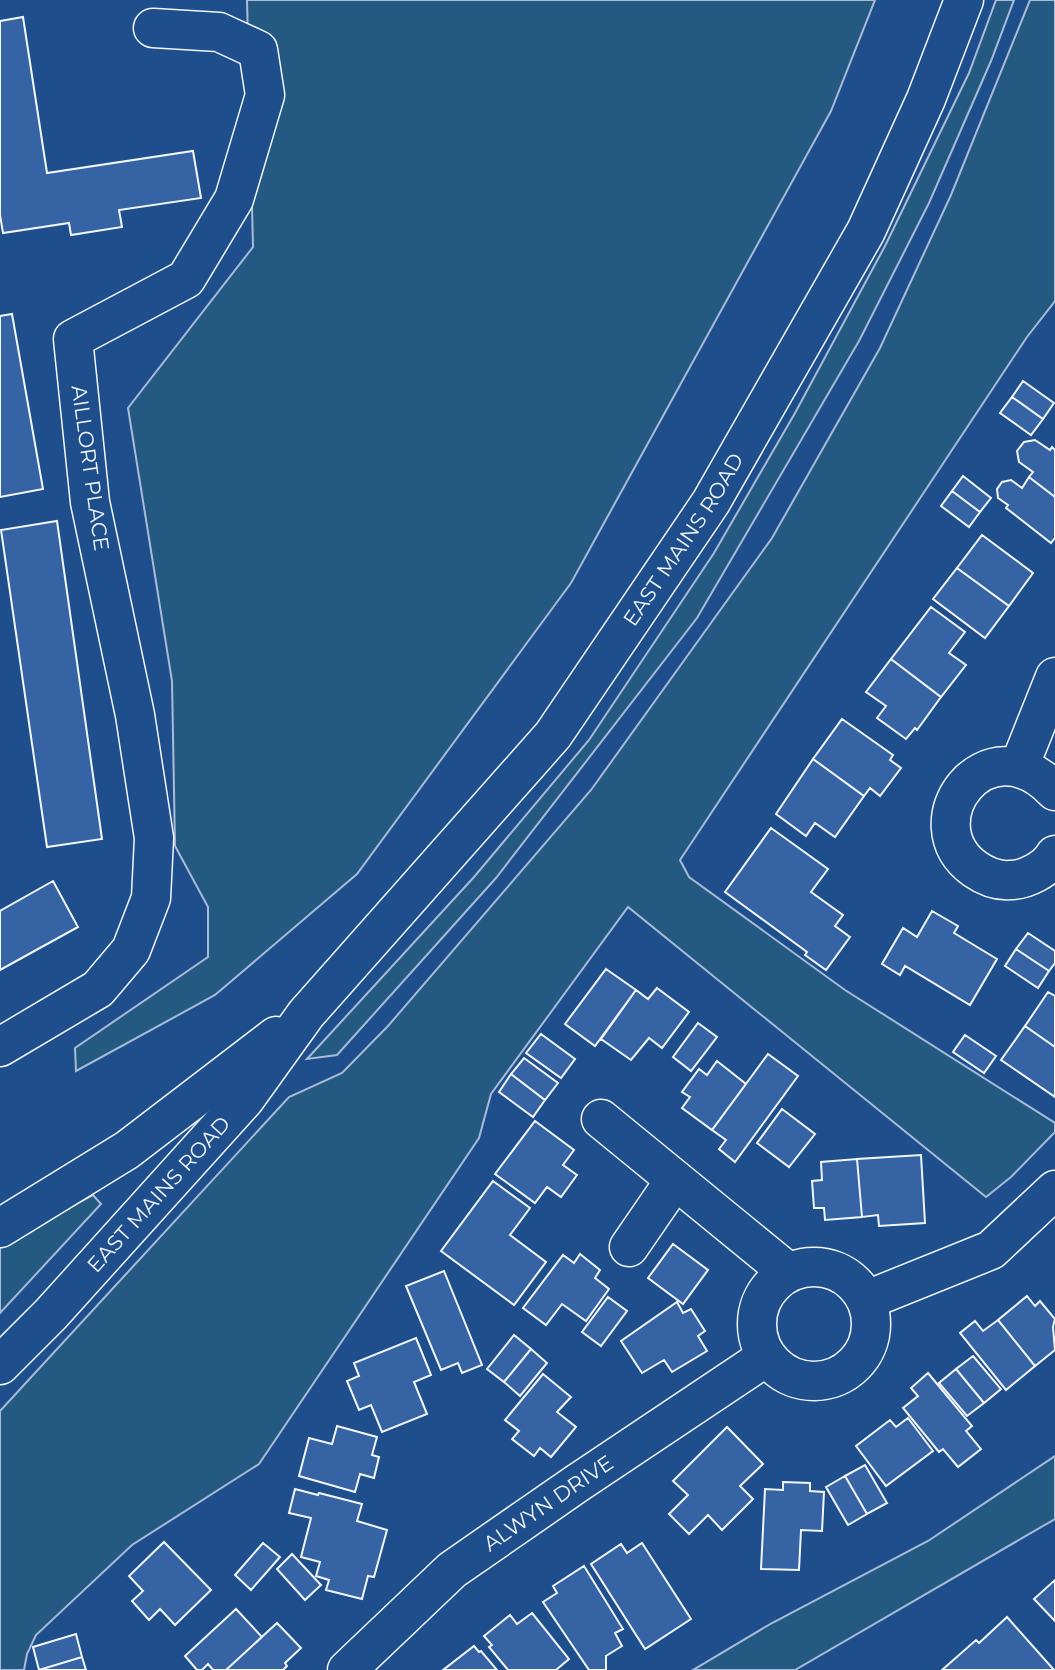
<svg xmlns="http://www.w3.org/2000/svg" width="1055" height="1670" font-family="Montserrat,sans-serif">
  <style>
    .green { fill: #245a82; stroke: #a8bbd7; stroke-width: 2 }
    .building { fill: #3563a3; stroke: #f2f6ff; stroke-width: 2 }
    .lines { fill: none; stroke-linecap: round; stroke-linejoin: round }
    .minor-casing { stroke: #f2f6ff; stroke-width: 41 }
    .major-casing { stroke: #f2f6ff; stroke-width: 41 }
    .minor { stroke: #1f4e8c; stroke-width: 38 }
    .major { stroke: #1f4e8c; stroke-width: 38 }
    .labels { text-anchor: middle; stroke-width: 5; stroke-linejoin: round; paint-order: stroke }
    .street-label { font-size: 21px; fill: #f2f6ff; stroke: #1f4e8c }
  </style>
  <rect width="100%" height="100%" fill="#1f4e8c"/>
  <!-- green -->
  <path class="green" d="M247,0H875L831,111L571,583L357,874L215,995L76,1071L75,1048L208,957V907L175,846L172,681L128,408L253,247Z
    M996,0H1014L991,61L929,203L859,341L697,618L496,878L337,1055L307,1059L474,877L589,740L714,553L795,413L885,246L969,73Z
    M1030,0H1055V301L1027,337L680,860L689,877L845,990L1055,1123V1132L1011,1177L986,1197L628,907L491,1094L479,1138L259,1464L132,1545L36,1635L27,1654L24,1670H0V1411L289,1097L342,1073L388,1026L591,790L772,538L880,348L951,195Z
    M93,1195L101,1204L0,1313V1244Z
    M1055,1456V1519L795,1670H693L772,1623L928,1541Z"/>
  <!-- building -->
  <path class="building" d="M23,17L47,173L193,151L201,198L119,210L122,227L71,235L69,223L3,233L0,215V21Z
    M12,314L43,489L0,497V316Z
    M1023,381L1054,403L1043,419L1012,397Z
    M1012,397L1043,419L1031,435L1000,413Z
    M1035,440L1050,450L1052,447L1055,450V497L1029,477L1033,472L1019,462L1017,451L1024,442Z
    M963,476L991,498L980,512L952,491Z
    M1029,477L1055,497V538L1051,543L1006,508L1008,505L998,498L997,489L1002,482L1011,480L1022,488Z
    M952,491L980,512L969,527L941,506Z
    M57,521L102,839L47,847L1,530Z
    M982,535L1033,573L1009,606L957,568Z
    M957,568L1009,606L985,638L933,599Z
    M931,607L965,632L949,653L966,665L941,697L891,659Z
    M891,659L941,697L917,730L915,728L906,739L877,718L886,706L866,692Z
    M842,719L893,755L890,760L901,768L880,796L870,788L864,796L813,759Z
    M813,759L864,796L835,837L815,823L806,836L776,814Z
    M771,828L828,869L811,892L843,915L835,926L850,937L826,970L805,955L807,952L725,892Z
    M53,881L78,927L0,970V911Z
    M932,911L958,926L954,933L997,959L970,1005L905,966L900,975L882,964L903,928L917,937Z
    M1028,933L1055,951V963L1049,971L1016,949Z
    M1016,949L1049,971L1038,988L1005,966Z
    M606,969L636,990L595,1046L565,1024Z
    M657,988L689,1012L662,1048L649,1038L631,1060L601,1039L636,990L648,999Z
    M1048,992L1055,996V1047L1025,1026Z
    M698,1023L717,1037L691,1071L673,1057Z
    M1025,1026L1055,1047V1097L1001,1060Z
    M541,1034L575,1059L561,1078L526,1053Z
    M965,1035L996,1056L984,1073L953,1052Z
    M768,1054L798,1076L735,1162L719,1149L726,1140L712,1130Z
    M524,1058L558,1083L545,1100L511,1074Z
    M717,1061L746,1084L712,1130L682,1108L690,1097L682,1092L699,1069L707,1075Z
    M511,1074L545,1100L533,1117L499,1092Z
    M782,1109L815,1134L789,1167L757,1143Z
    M535,1121L574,1150L563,1165L577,1175L561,1197L547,1187L535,1203L495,1174Z
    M921,1155L925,1223L879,1226L878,1215L862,1217L857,1159Z
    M857,1159L862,1217L825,1220L824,1208H814L812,1181L822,1180L821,1162Z
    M493,1181L530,1208L510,1235L546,1262L514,1305L441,1251Z
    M673,1244L708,1270L683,1304L648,1278Z
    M580,1254L600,1270L595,1278L609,1289L586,1321L562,1304L546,1325L523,1308L563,1255L574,1263Z
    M444,1271L482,1365L462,1373L458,1363L441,1370L406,1286Z
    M1027,1296L1035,1306L1040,1301L1055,1319L1053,1327L1055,1350L1035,1366L998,1320Z
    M608,1297L627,1311L601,1346L582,1332Z
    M677,1302L683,1313L691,1309L705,1331L698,1336L707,1351L672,1372L664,1360L642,1373L621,1341Z
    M998,1320L1035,1366L1006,1390L960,1333L975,1321L983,1331Z
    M514,1335L531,1349L504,1382L487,1369Z
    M416,1338L431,1375L414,1382L427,1414L382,1432L371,1405L359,1410L347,1381L359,1376L354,1363Z
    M531,1349L547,1363L520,1396L504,1382Z
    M973,1356L1001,1389L984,1403L956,1369Z
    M956,1369L984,1403L967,1416L939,1383Z
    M928,1373L972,1426L966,1431L981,1449L958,1467L943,1449L939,1452L903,1408L918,1396L911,1388Z
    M543,1374L571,1397L557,1412L576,1427L551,1457L540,1448L534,1456L512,1439L519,1431L505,1420Z
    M908,1418L933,1451L886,1486L856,1446L890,1420L896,1427Z
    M337,1426L377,1437L372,1455L379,1457L374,1478L360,1474L355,1492L299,1476L309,1438L332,1444Z
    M727,1427L763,1464L740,1486L753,1499L722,1530L708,1515L689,1534L669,1514L688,1495L673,1481Z
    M865,1465L887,1503L867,1514L845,1476Z
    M845,1476L867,1514L848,1525L826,1487Z
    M783,1482L810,1483V1491L824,1492L822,1531L801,1530L799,1570L761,1569L765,1489L783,1490Z
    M295,1489L318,1495L319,1493L362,1504L357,1521L387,1530L374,1577L368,1576L362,1599L326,1590L329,1580L316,1576L320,1562L301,1557L311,1518L289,1513Z
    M164,1542L211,1590L175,1625L160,1609L149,1620L132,1601L143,1591L129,1576Z
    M263,1543L280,1557L251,1590L235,1575Z
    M642,1543L691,1619L645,1649L591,1564L621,1544L627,1553Z
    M292,1554L321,1585L305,1600L277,1569Z
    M584,1566L623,1629L615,1633L622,1646L606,1656V1670H589L543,1602L557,1593L553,1586Z
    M1055,1580V1621L1034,1599Z
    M236,1609L262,1637L226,1670H213L208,1664L202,1670H197L185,1656Z
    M532,1613L569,1659L556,1670H508L489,1647L492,1645L484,1636L510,1615L517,1624Z
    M1007,1617L1054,1670H942L976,1640L979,1643Z
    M277,1623L301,1648L285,1663L287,1666L283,1670H226Z
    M76,1634L82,1657L39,1670L33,1647Z
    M474,1646L479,1652L481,1651L497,1670H443Z
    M82,1657L86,1670H39Z"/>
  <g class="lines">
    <!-- minor casing -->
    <g class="minor-casing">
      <g id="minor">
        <path d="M1019,767L1055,677"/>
        <path d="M1055,791C986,719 911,823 975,869C985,876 997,881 1010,880C1026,880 1047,869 1055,855"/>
        <path d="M0,1047L98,989L131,950L151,898L154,838L135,715L90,502L73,339L186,279L234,199L265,95L258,50L219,32L153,28"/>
        <path d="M601,1119L788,1272"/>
        <path d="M629,1247L675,1180"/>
        <circle cx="814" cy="1324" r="57"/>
        <path d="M867,1300L991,1250L1055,1190"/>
        <path id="s1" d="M347,1670L452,1570L576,1484L766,1357"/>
      </g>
    </g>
    <!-- major casing -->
    <g class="major-casing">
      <g id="major">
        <path d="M0,1228L127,1150L276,1036"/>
        <path id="s2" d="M0,1365L51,1314L245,1099L306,1014L553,735L711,502L866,231L926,99L964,0"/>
      </g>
    </g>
    <!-- minor -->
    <use href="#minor" class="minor"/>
    <!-- major -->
    <use href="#major" class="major"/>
  </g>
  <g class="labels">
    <!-- street labels -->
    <g class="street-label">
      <text transform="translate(90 468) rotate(82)" y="7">AILLORT PLACE</text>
      <text dy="7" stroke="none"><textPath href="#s2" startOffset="1074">EAST MAINS ROAD</textPath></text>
      <text dy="7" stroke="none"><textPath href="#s2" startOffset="233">EAST MAINS ROAD</textPath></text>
      <text dy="7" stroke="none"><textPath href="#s1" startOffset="262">ALWYN DRIVE</textPath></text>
    </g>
  </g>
</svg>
